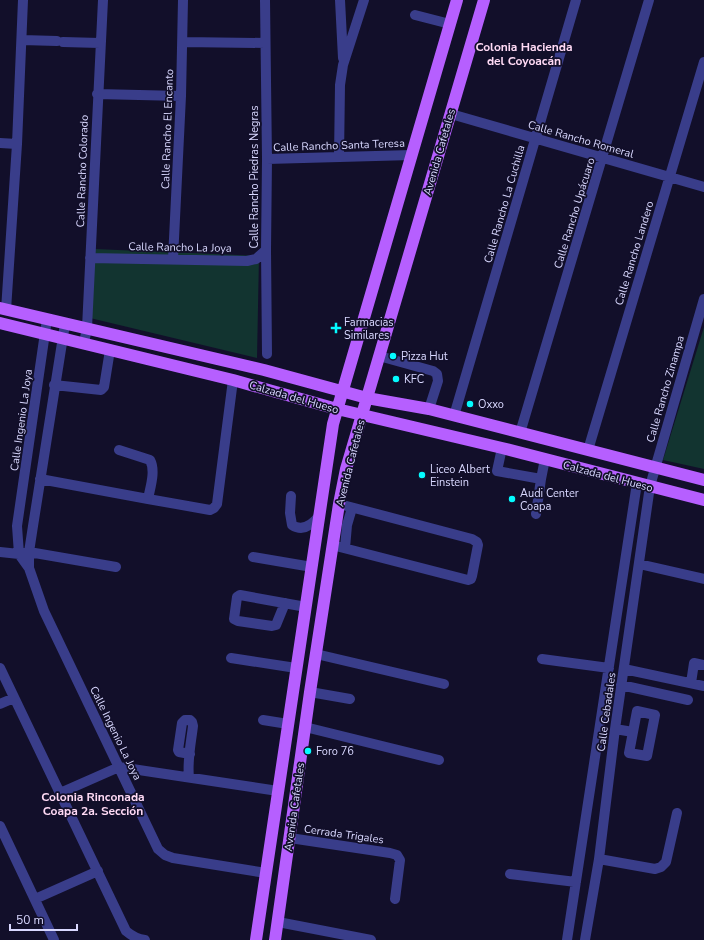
<svg xmlns="http://www.w3.org/2000/svg" width="704" height="940" font-family="'Nunito Sans',sans-serif">
  <style>
    .green { fill: #123430 }
    .lines { fill: none; stroke-linecap: round; stroke-linejoin: round }
    .minor { stroke: #393d8a; stroke-width: 10 }
    .major { stroke: #b65fff; stroke-width: 12 }
    .poi-dot { fill: #04fbff; stroke: #120f2a; stroke-width: 1.5 }
    .labels { text-anchor: middle; stroke-width: 3.5; stroke-linejoin: round; paint-order: stroke }
    .street-label { font-size: 11px; fill: #d9d8ff; stroke: #120f2a }
    .poi-label { font-size: 11px; fill: #d9d8ff; stroke: #120f2a; text-anchor: start }
    .neighbourhood-label { font-size: 12px; font-weight: bold; fill: #ffdaf5; stroke: #120f2a }
  </style>
  <rect width="100%" height="100%" fill="#120f2a"/>
  <!-- green -->
  <path class="green" d="M94,249L259,256L257,358L90,318Z
    M704,327V469L663,460Z"/>
  <g class="lines">
    <!-- minor -->
    <path class="minor" d="M265,0L267,159L266,250L267,354
      M340,0L343,58
      M415,15L450,24
      M22,40L57,41
      M63,42L100,43
      M183,42L265,43
      M97,94L181,96
      M451,114L704,187
      M0,143L17,144
      M339,157L340,85L343,65L364,0
      M267,159L412,155
      M90,258L247,261L256,259L266,250
      M173,259L181,96L183,0
      M6,310L17,144L23,0
      M47,319L17,526L19,554L29,568L44,611L158,849L165,855L173,858L266,873
      M84,343L87,328L103,0
      M379,356L433,371L437,374L438,381L429,409
      M54,385L101,390L104,387L110,350
      M454,416L576,0
      M520,433L649,0
      M502,448L497,471L541,479L545,459
      M588,450L704,62
      M40,479L148,499C150,488 156,471 150,460L119,450
      M291,496L290,513L292,525C303,532 312,525 319,516
      M148,499L210,510L214,508L217,504L233,380
      M536,514L541,479
      M332,545L468,580L471,579L472,576L478,545L477,542L472,539L339,504
      M345,548L347,525L352,508
      M0,552L19,554L29,552L116,567
      M253,557L312,567
      M639,564L704,579
      M29,568V552L33,526L65,324
      M285,603L276,625L272,626L238,621L234,619L237,597L240,595L306,607
      M316,654L444,684
      M231,658L296,668
      M542,659L609,668
      M0,668L126,931C132,936 137,939 145,940
      M624,669L704,686
      M691,683L694,663L704,665
      M621,685L688,700
      M310,692L350,699
      M0,704L14,698
      M263,720L288,724
      M305,727L439,760
      M615,729L633,732L629,753L647,756L655,715L637,711L633,732
      M189,777C187,761 191,743 193,726L192,722L190,720H185L182,723L178,750L179,752L190,754
      M60,793L119,767L278,791
      M0,826L54,940
      M290,838L390,853L397,855L400,860L395,899
      M599,859L655,869L661,867L666,862L677,813
      M510,874L576,882
      M35,899L98,871
      M278,922L371,940
      M567,940L637,483
      M585,940L599,859L615,729L650,486L704,299"/>
    <!-- major -->
    <path class="major" d="M0,308L264,370L367,398L429,409L704,480
      M0,323L233,380L337,409L502,448L704,500
      M256,940L333,424L457,0
      M275,940L310,692L339,504L346,469L484,0"/>
  </g>
  <!-- markers -->
  <g class="poi-dot">
    <path d="M334 322h4v4h4v4h-4v4h-4v-4h-4v-4h4z"/>
    <circle cx="393" cy="356" r="4"/>
    <circle cx="396" cy="379" r="4"/>
    <circle cx="470" cy="404" r="4"/>
    <circle cx="422" cy="475" r="4"/>
    <circle cx="512" cy="499" r="4"/>
    <circle cx="308" cy="751" r="4"/>
  </g>
  <g class="labels">
    <!-- street labels -->
    <g class="street-label">
      <text transform="translate(167 129) rotate(-88)" y="4">Calle Rancho El Encanto</text>
      <text transform="translate(581 139) rotate(16)" y="4">Calle Rancho Romeral</text>
      <text transform="translate(339 145) rotate(-2)" y="4">Calle Rancho Santa Teresa</text>
      <text transform="translate(439 152) rotate(-74)" y="4">Avenida Cafetales</text>
      <text transform="translate(82 171) rotate(-88)" y="4">Calle Rancho Colorado</text>
      <text transform="translate(254 177) rotate(-90)" y="4">Calle Rancho Piedras Negras</text>
      <text transform="translate(504 204) rotate(-74)" y="4">Calle Rancho La Cuchilla</text>
      <text transform="translate(574 213) rotate(-73)" y="4">Calle Rancho Upácuaro</text>
      <text transform="translate(180 247) rotate(1)" y="4">Calle Rancho La Joya</text>
      <text transform="translate(634 253) rotate(-73)" y="4">Calle Rancho Landero</text>
      <text transform="translate(665 389) rotate(-74)" y="4">Calle Rancho Zinampa</text>
      <text transform="translate(294 397) rotate(16)" y="4">Calzada del Hueso</text>
      <text transform="translate(21 420) rotate(-82)" y="4">Calle Ingenio La Joya</text>
      <text transform="translate(350 463) rotate(-76)" y="4">Avenida Cafetales</text>
      <text transform="translate(608 476) rotate(15)" y="4">Calzada del Hueso</text>
      <text transform="translate(606 712) rotate(-82)" y="4">Calle Cebadales</text>
      <text transform="translate(116 733) rotate(64)" y="4">Calle Ingenio La Joya</text>
      <text transform="translate(294 807) rotate(-82)" y="4">Avenida Cafetales</text>
      <text transform="translate(344 834) rotate(8)" y="4">Cerrada Trigales</text>
    </g>
    <!-- poi labels -->
    <g class="poi-label">
      <text x="344" y="326">Farmacias<tspan x="344" dy="13">Similares</tspan></text>
      <text x="401" y="360">Pizza Hut</text>
      <text x="404" y="383">KFC</text>
      <text x="478" y="408">Oxxo</text>
      <text x="430" y="473">Liceo Albert<tspan x="430" dy="13">Einstein</tspan></text>
      <text x="520" y="497">Audi Center<tspan x="520" dy="13">Coapa</tspan></text>
      <text x="316" y="755">Foro 76</text>
    </g>
    <!-- neighbourhood labels -->
    <g class="neighbourhood-label">
      <text x="524" y="51">Colonia Hacienda<tspan x="524" dy="14">del Coyoacán</tspan></text>
      <text x="93" y="801">Colonia Rinconada<tspan x="93" dy="14">Coapa 2a. Sección</tspan></text>
    </g>
  </g>
  <!-- scale -->
  <path d="M10 924v6h67v-6" fill="none" stroke="#d9d8ff" stroke-width="2"/>
  <text x="16" y="924" font-size="12" fill="#d9d8ff" stroke="#120f2a" stroke-width="3" paint-order="stroke">50 m</text>
</svg>
